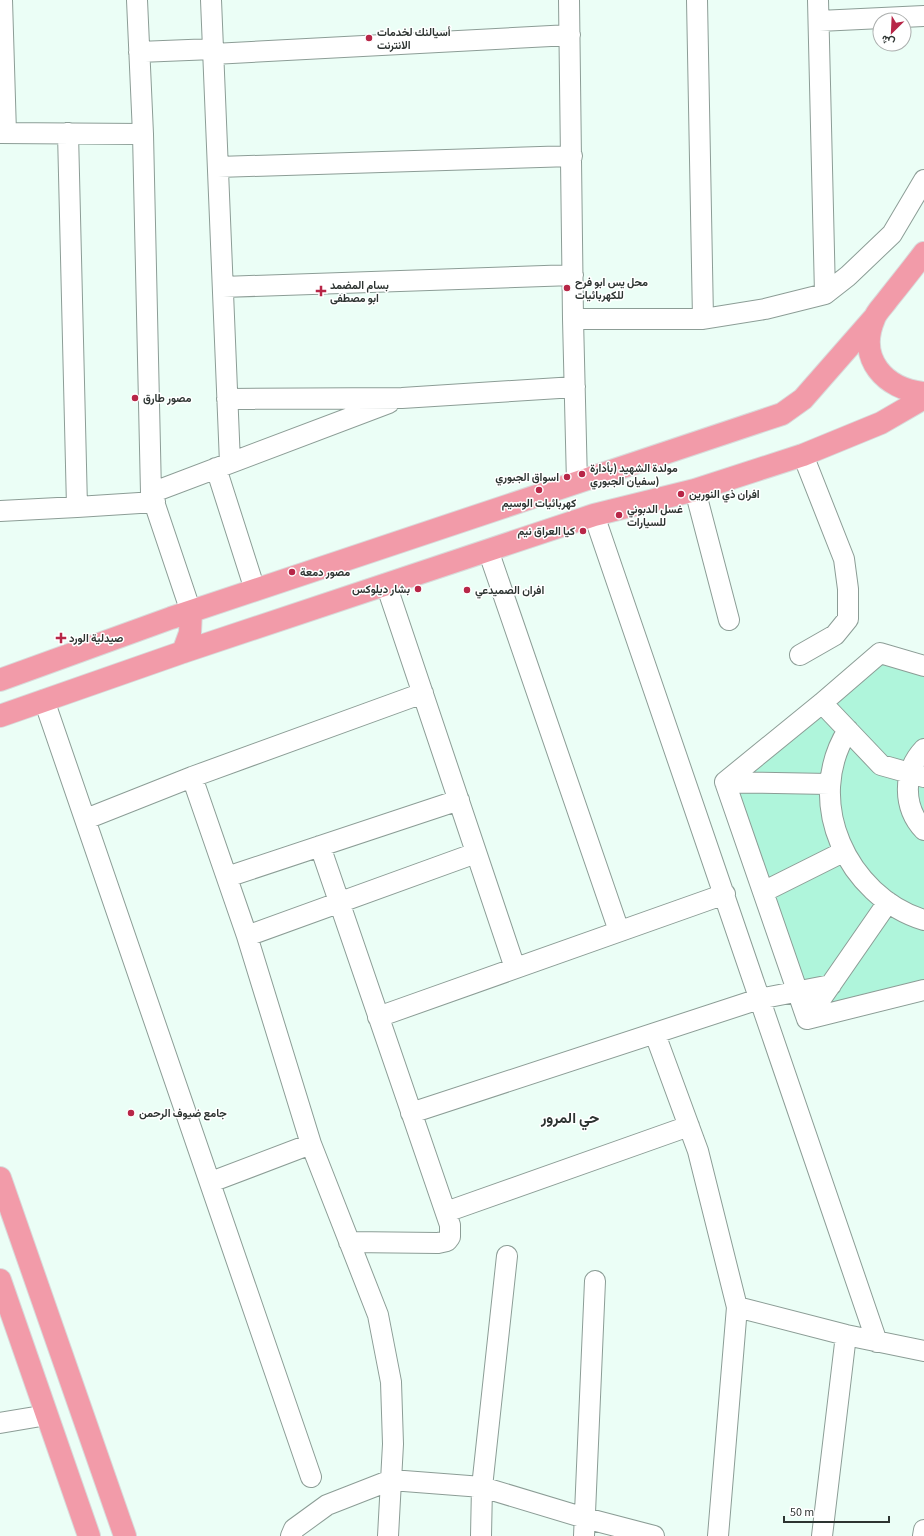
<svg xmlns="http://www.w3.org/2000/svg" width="924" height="1536" font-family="'Source Sans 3',Vazirmatn,sans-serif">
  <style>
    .green { fill: #aff5db }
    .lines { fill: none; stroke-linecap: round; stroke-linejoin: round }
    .minor-casing { stroke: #8c9d96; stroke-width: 22 }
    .major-casing { stroke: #d9dada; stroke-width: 24 }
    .minor { stroke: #fff; stroke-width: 20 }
    .major { stroke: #f29ba9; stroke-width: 22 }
    .poi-dot { fill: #b72647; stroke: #fff; stroke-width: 1.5 }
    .labels { text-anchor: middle; stroke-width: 3; stroke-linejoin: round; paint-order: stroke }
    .poi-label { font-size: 11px; font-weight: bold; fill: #2d3431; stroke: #fff; text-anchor: start }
    .district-label { font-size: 15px; font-weight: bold; fill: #2d3431; stroke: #fff }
  </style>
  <rect width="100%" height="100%" fill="#ebfef6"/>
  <!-- green -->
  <path class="green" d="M879,650L924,663V992L805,1022L721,781Z"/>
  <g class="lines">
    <!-- minor casing -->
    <g class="minor-casing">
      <path id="minor" d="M2,0L6,133
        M137,0L143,134L151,493L191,612
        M211,0L230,463
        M569,0L573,319L577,483
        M697,0L703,319
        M818,0L825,294
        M819,21L924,16
        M139,52L213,49
        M213,54L570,35
        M0,133L143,134
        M218,167L572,156
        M223,287L573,275
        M573,319H703L765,309L825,294L848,276L892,234L924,180
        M227,399L402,398L575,387
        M216,468L255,590
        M695,490L729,620
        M151,493L389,403
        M77,507L155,502
        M0,511L77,507L68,133
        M594,515L877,1342
        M488,550L619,931
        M386,584L515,968
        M800,655L835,635L848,619V589L844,559L803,455
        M44,700L311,1477
        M822,703L881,765L924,777
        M848,730C803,801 847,896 924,920
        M924,749C902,772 903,808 924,830
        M192,777L247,936L311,1144L378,1315L391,1382L393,1444L388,1536
        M725,782L807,1019
        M725,782L822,703L880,653L924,666
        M725,782L829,784
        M86,819L192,777L423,693
        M320,846L450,1225V1237L447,1241L438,1243L349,1242
        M227,877L459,800
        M763,892L843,852
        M247,936L476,853
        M378,1017L725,894
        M807,1019L888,902
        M807,1019L924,990
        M655,1034L698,1151L737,1307L718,1536
        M411,1113L759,999L831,985
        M211,1182L311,1144
        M446,1212L689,1126
        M737,1307L846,1335L924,1351
        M0,1423L47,1415
        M291,1536L294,1529L327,1505L391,1480L482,1487L585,1518L654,1536
        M481,1536L482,1487L507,1256
        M584,1536L595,1281
        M822,1536L846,1335
        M923,1536L924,1530"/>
    </g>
    <!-- major casing -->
    <g class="major-casing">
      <path id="major" d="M924,253C912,269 900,284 888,299C884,305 876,312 874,319C857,359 885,389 924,393
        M183,652L190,633L191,612
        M0,680L171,618L782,414L803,399L874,318
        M0,716L183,652L594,515L695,490L803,455L881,423L924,398
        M0,1178L125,1536
        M0,1280L89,1536"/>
    </g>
    <!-- minor -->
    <use href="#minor" class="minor"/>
    <!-- major -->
    <use href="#major" class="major"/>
  </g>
  <!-- markers -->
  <g class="poi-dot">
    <circle cx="369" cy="38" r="4"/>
    <circle cx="567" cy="288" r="4"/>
    <path d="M319 285h4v4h4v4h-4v4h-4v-4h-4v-4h4z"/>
    <circle cx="135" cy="398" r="4"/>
    <circle cx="582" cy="474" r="4"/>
    <circle cx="567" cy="477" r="4"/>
    <circle cx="539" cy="490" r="4"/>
    <circle cx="681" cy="494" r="4"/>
    <circle cx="619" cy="515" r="4"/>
    <circle cx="583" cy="531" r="4"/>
    <circle cx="292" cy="572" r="4"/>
    <circle cx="418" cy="589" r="4"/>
    <circle cx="467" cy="590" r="4"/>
    <path d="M59 632h4v4h4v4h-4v4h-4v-4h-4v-4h4z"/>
    <circle cx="131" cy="1113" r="4"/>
  </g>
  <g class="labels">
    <!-- poi labels -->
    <g class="poi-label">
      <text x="377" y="36">أسيالنك لخدمات<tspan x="377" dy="13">الانترنت</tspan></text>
      <text x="575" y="286">محل يس ابو فرح<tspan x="575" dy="13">للكهربائيات</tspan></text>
      <text x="330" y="289">بسام المضمد<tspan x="330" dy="13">ابو مصطفى</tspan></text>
      <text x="143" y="402">مصور طارق</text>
      <text x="590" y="472">مولدة الشهيد (بأدارة<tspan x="590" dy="13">سفيان الجبوري)</tspan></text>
      <text x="559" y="481" text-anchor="end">اسواق الجبوري</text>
      <text x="689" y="498">افران ذي النورين</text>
      <text x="539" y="507" text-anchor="middle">كهربائيات الوسيم</text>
      <text x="627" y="513">غسل الدبوني<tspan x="627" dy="13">للسيارات</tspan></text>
      <text x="575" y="535" text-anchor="end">کیا العراق نیم</text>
      <text x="300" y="576">مصور دمعة</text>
      <text x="410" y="593" text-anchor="end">بشار ديلوكس</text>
      <text x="475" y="594">افران الصميدعي</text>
      <text x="69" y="642">صيدلية الورد</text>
      <text x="139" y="1117">جامع ضيوف الرحمن</text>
    </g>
    <!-- district labels -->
    <g class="district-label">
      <text x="570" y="1123">حي المرور</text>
    </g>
  </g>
  <!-- north arrow -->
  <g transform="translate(892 32) rotate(204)"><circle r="19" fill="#ffffff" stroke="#abaead"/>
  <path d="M0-3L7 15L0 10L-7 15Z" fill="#b72647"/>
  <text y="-6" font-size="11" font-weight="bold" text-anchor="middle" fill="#2d3431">ش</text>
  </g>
  <!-- scale -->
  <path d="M784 1516v6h105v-6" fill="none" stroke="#2d3431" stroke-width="2"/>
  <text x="790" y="1516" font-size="12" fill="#2d3431" stroke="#ffffff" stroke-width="3" paint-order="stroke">50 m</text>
</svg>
